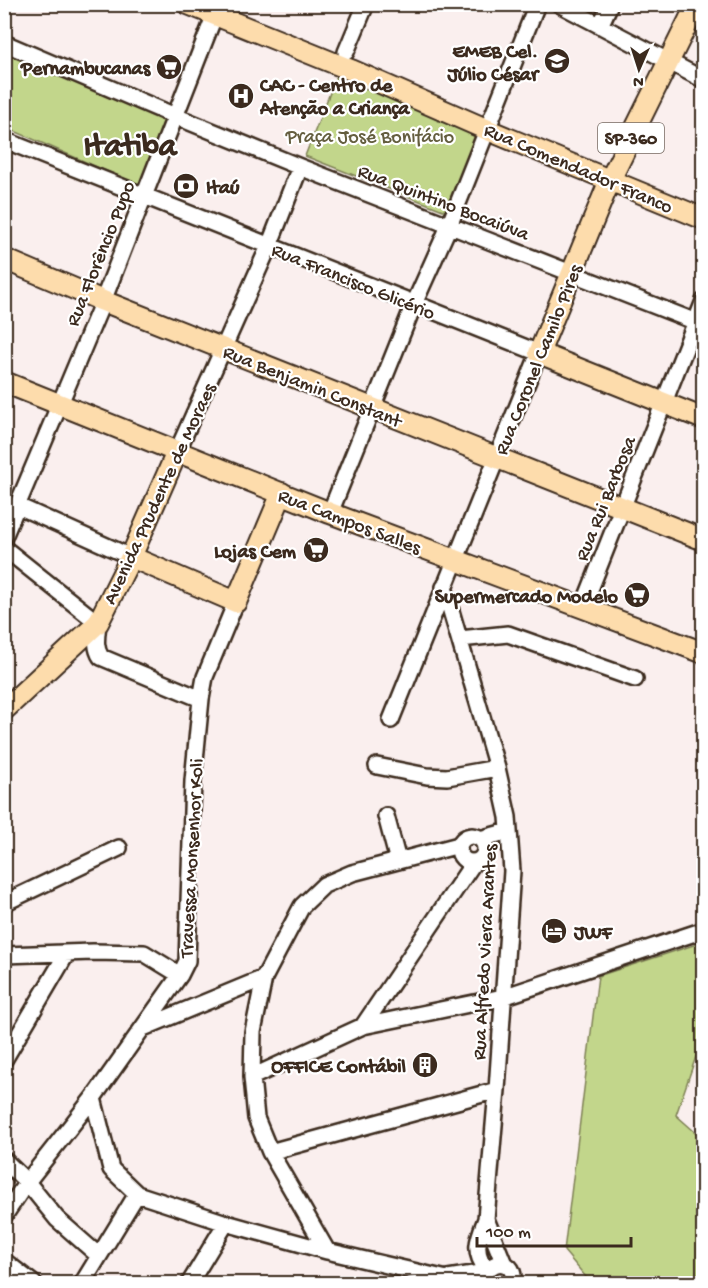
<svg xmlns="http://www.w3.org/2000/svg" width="708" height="1288" font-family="'Gochi Hand',sans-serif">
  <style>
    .green { fill: #c2d68b; stroke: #7e8054; stroke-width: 1.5 }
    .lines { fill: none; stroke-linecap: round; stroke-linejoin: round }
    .minor-casing { stroke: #3b2a1e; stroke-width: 20 }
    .major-casing { stroke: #3b2a1e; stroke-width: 24 }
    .minor { stroke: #fff; stroke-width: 15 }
    .major { stroke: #fddcac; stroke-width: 20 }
    .labels { text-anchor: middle; stroke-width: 4.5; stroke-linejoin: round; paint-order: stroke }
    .shield { fill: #fff; stroke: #766a62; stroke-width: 1.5 }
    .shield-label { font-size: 18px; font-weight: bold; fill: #3b2a1e }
    .poi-label { font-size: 20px; font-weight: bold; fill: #3b2a1e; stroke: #fff; text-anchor: end }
    .park-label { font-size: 20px; fill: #645e3f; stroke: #fff }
    .street-label { font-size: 20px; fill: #3b2a1e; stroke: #fff }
    .town-label { font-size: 32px; font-weight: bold; fill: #3b2a1e; stroke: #fff }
  </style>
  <rect width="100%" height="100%" fill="#faefee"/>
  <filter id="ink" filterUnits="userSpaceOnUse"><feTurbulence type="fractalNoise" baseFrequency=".0167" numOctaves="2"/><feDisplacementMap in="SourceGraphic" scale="12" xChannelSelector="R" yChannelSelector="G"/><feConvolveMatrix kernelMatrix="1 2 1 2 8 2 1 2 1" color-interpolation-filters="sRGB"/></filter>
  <g filter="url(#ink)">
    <!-- green -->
    <path class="green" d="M4,50L167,122L141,186L5,127Z
      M337,75L480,132L448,212L305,156Z
      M703,942V1036L676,1115L703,1139V1283H591L564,1251L598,976Z"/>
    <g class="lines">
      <!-- minor casing -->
      <g class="minor-casing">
        <path id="minor" d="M559,4L704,80
          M600,26L610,4
          M4,43L175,116L300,167L704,325
          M346,52L366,4
          M4,140L539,353L391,720
          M177,452L269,246L300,167
          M18,506L131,557
          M330,513L414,304L449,226L537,4
          M4,537L103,301L219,4
          M4,548L98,623C97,635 94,647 101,657L201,699
          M444,587L497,768L508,817L512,871L497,1090L486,1219C478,1239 472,1252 487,1270
          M583,607L704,301
          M460,639L508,634L635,679
          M377,766L427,776L447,777L497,768
          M386,816L398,861
          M459 849a13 13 0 1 1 26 0a13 13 0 1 1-26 0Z
          M480,839L509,831
          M4,903L119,848
          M4,955L93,952L144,953L180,975
          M363,1026L474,862
          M143,1028L264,978
          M4,1060L67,953
          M252,1077L363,1026L503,997L704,930
          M93,1098L111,1169L137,1194L226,1223L327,1251L447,1279L462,1284
          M270,1152L497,1090
          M4,1160L27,1182L57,1219L99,1256
          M4,1216L27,1182L93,1098L180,975L187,961L193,781L201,699L205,677L236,602
          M486,1219L504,1264
          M327,1251L270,1152L256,1118L252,1077L253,1032L264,978L302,906L324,885L352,873L459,845
          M4,1261L34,1284
          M448,1278L486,1272C497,1256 518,1264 512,1284
          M82,1284L137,1194
          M189,1284L226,1223"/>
      </g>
      <!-- major casing -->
      <g class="major-casing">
        <path id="major" d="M188,4L351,70L488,130L704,219
          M697,4L610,180L539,353L704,419
          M4,259L103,301L704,540
          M4,382L330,513L704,653
          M131,557L236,602L282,493
          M4,710L98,623L131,557L177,452"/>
      </g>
      <!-- minor -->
      <use href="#minor" class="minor"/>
      <!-- major -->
      <use href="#major" class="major"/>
    </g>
  </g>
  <!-- icons -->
  <defs>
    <g id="school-disc" transform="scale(1.35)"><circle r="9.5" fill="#3b2a1e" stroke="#fff"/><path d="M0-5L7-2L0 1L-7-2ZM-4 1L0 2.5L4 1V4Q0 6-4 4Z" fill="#fff"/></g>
    <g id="supermarket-disc" transform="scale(1.35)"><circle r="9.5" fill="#3b2a1e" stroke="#fff"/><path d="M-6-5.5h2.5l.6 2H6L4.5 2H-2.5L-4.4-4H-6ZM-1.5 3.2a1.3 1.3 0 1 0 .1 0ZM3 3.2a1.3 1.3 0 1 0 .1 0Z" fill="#fff"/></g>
    <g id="hospital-disc" transform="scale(1.35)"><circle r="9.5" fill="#3b2a1e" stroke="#fff"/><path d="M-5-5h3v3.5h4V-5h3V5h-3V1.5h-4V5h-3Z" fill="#fff"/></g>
    <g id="bank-disc" transform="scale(1.35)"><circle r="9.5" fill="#3b2a1e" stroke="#fff"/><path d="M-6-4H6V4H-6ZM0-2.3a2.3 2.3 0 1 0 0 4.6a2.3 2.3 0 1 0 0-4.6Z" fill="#fff"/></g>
    <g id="hotel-disc" transform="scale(1.35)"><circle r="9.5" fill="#3b2a1e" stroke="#fff"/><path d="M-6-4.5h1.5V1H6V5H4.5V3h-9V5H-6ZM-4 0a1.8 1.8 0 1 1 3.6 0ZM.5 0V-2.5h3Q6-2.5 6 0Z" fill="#fff"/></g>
    <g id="building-disc" transform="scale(1.35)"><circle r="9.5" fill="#3b2a1e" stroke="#fff"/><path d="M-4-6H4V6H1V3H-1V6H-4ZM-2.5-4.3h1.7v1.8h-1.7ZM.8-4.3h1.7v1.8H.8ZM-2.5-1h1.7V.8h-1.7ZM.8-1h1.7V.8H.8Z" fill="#fff"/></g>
  </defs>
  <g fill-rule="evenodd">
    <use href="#school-disc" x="557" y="61"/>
    <use href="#supermarket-disc" x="169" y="67"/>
    <use href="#hospital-disc" x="241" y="96"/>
    <use href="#bank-disc" x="186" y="186"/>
    <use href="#supermarket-disc" x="316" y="550"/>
    <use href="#supermarket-disc" x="637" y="595"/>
    <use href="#hotel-disc" x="554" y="931"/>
    <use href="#building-disc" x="425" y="1065"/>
  </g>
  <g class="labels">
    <!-- shield labels -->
    <rect class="shield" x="598" y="123" width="66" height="30" rx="4.5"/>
    <g class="shield-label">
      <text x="631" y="144">SP-360</text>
    </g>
    <!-- poi labels -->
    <g class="poi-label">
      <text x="538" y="57">EMEB Cel.<tspan x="538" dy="23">Júlio César</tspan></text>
      <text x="150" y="74">Pernambucanas</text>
      <text x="260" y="91" text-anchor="start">CAC - Centro de<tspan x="260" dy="23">Atenção a Criança</tspan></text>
      <text x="206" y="193" text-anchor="start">Itaú</text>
      <text x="296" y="557">Lojas Cem</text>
      <text x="618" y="602">Supermercado Modelo</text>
      <text x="574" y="938" text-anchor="start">JWF</text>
      <text x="406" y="1072">OFFICE Contábil</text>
    </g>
    <!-- park labels -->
    <g class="park-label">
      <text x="370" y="142">Praça José Bonifácio</text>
    </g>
    <!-- street labels -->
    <g class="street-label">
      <text transform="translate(579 167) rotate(23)" y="7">Rua Comendador Franco</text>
      <text transform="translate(444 201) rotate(21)" y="7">Rua Quintino Bocaiúva</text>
      <text transform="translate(99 253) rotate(-68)" y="7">Rua Florêncio Pupo</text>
      <text transform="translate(354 280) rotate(22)" y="7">Rua Francisco Glicério</text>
      <text transform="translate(537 359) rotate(-68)" y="7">Rua Coronel Camilo Pires</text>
      <text transform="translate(313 385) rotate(22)" y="7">Rua Benjamin Constant</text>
      <text transform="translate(158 493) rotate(-65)" y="7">Avenida Prudente de Moraes</text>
      <text transform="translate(604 498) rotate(-68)" y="7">Rua Rui Barbosa</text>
      <text transform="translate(350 520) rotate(21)" y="7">Rua Campos Salles</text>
      <text transform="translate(190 858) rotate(-87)" y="7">Travessa Monsenhor Koli</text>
      <text transform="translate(483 952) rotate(-87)" y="7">Rua Alfredo Viera Arantes</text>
    </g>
    <!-- town labels -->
    <g class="town-label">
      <text x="130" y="154">Itatiba</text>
    </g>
  </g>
  <!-- margin -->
  <rect width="708" height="1288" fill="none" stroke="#fff" stroke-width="24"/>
  <rect x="12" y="12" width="684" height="1264" fill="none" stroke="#3b2a1e" stroke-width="2" filter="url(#ink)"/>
  <!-- north arrow -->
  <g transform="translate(639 69) rotate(183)" stroke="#ffffff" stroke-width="4.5" paint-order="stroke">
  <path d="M0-4.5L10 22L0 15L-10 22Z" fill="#3b2a1e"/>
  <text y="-9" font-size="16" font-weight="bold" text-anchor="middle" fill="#3b2a1e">N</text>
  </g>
  <!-- scale -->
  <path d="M477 1237v9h154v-9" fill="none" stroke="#3b2a1e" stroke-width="3"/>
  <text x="486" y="1237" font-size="18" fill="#3b2a1e" stroke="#ffffff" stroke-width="4.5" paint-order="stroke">100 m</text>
</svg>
